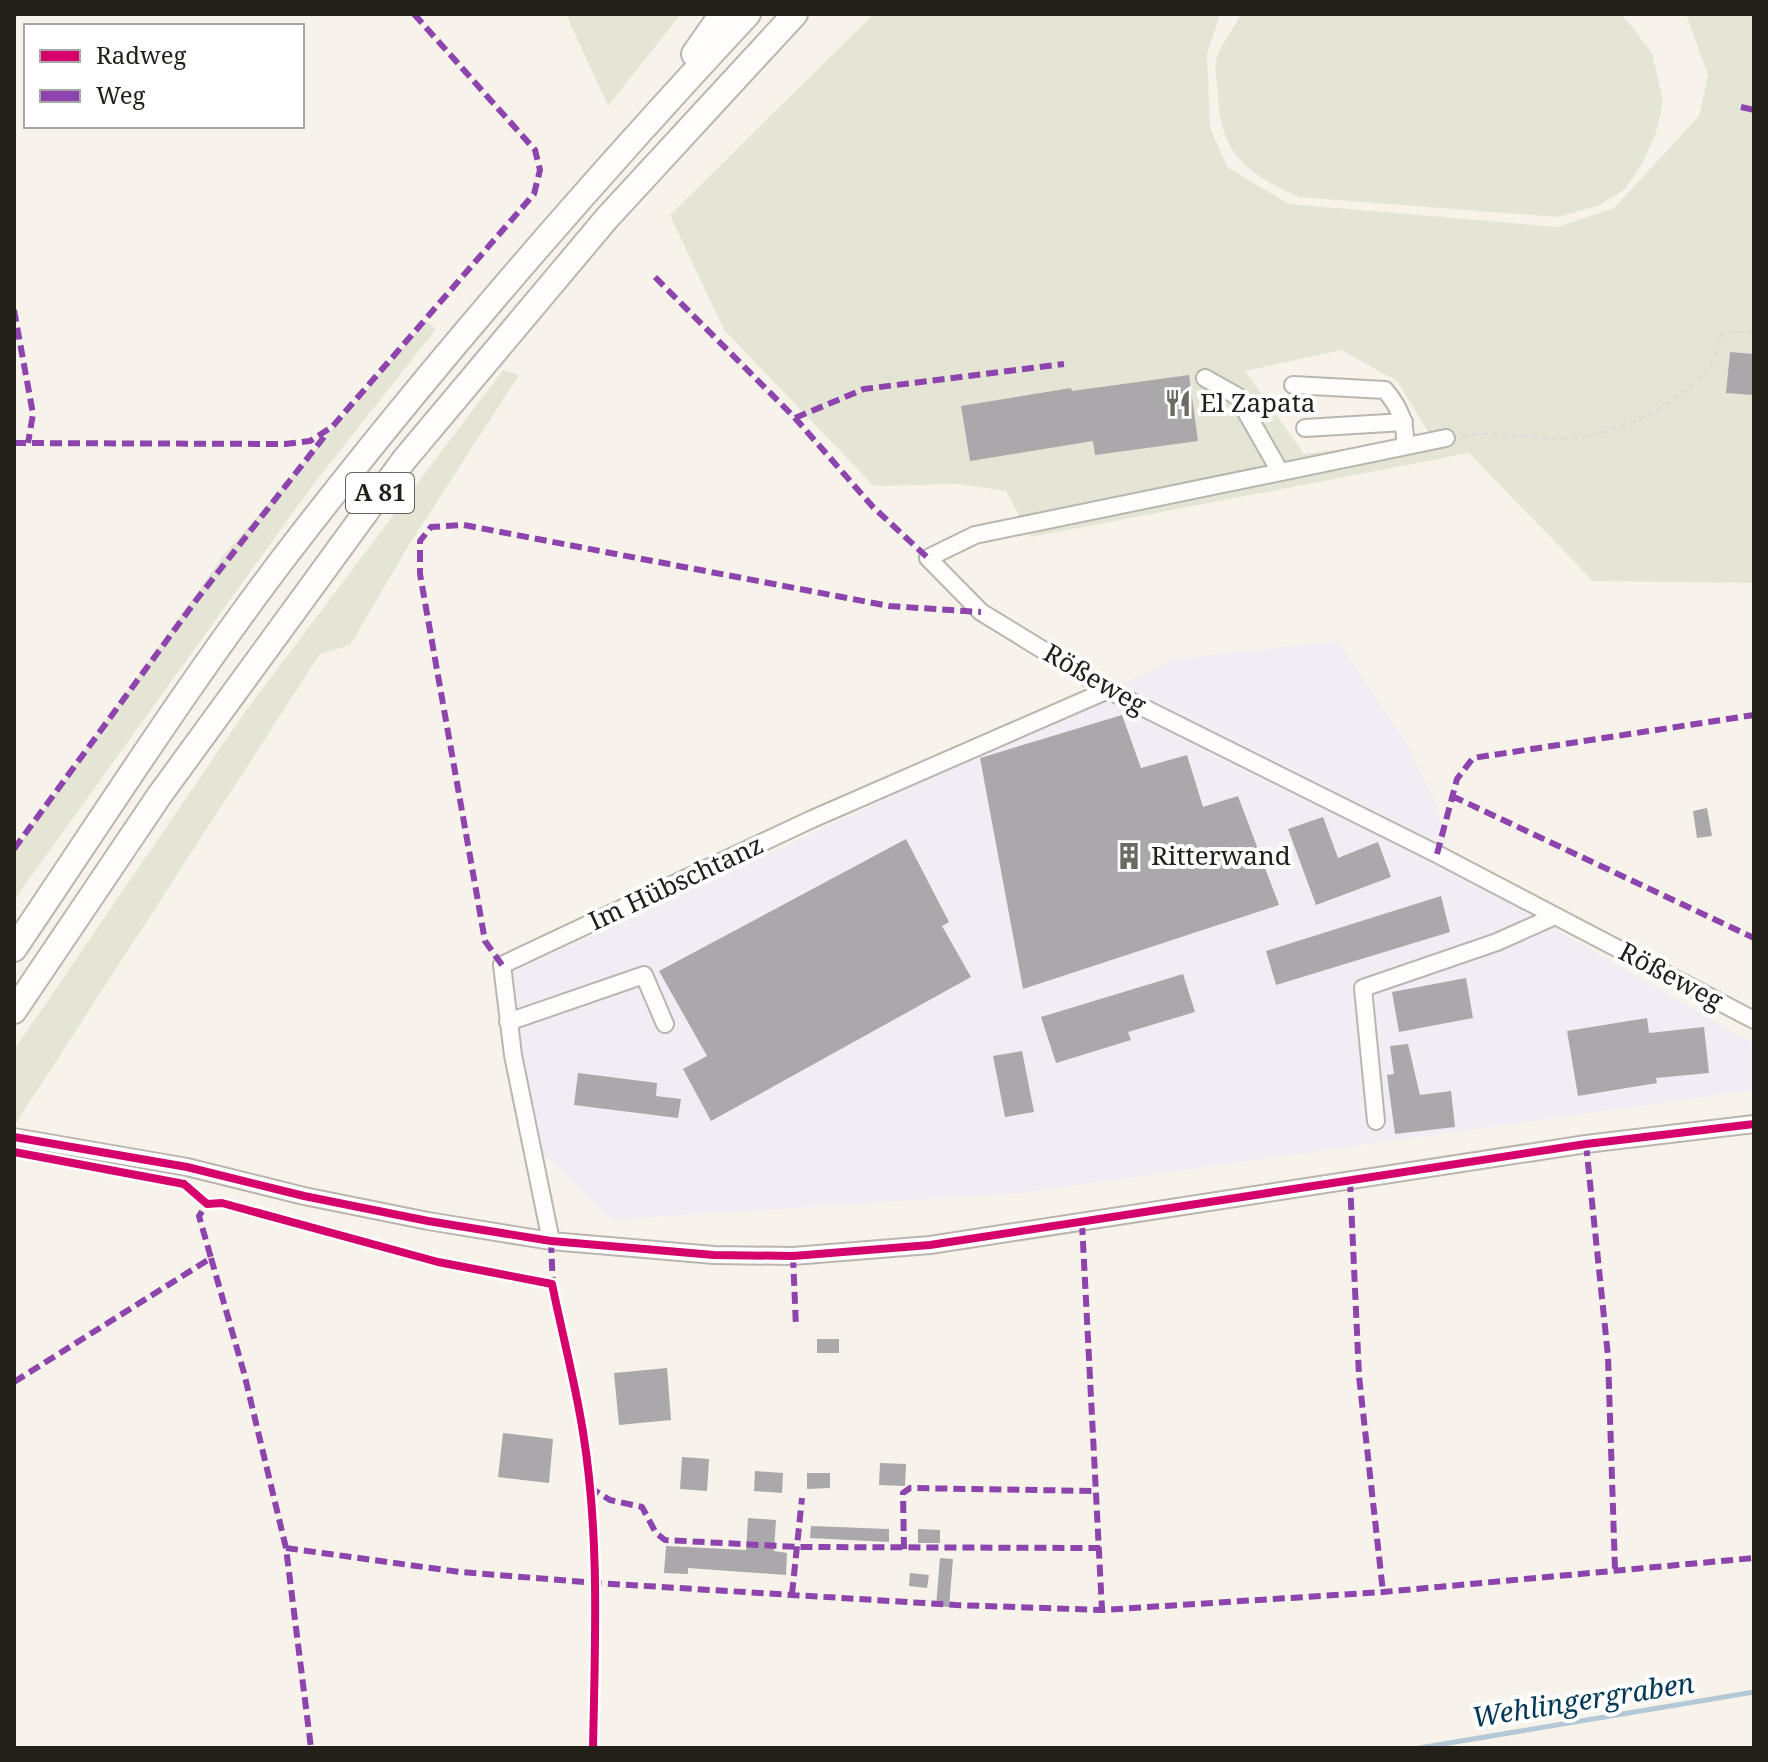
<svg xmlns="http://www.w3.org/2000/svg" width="1768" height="1762" font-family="'Noto Serif',serif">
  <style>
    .industrial { fill: #f2ecf4 }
    .green { fill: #e4e5d5; fill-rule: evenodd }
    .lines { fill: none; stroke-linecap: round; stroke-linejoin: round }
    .stream { stroke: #b5c8d5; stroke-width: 5 }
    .building { fill: #aaa8aa }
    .minor-casing { stroke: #bab6af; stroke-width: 20 }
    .highway-casing { stroke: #bab6af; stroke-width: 28 }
    .path { stroke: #dedcd9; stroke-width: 3; stroke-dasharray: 6 4; stroke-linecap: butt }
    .minor { stroke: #fefdfc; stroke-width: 16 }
    .highway { stroke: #fefdfc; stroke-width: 24 }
    .quiet { stroke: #8e44ad; stroke-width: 6; stroke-dasharray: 12 6; stroke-linecap: butt }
    .cycleway-casing { stroke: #fff; stroke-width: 13 }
    .cycleway { stroke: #d6006c; stroke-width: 8 }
    .labels { text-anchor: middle; stroke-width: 8; stroke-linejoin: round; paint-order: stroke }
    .shield { fill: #fff; stroke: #65635f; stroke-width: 2 }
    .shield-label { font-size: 24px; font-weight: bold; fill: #23201a }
    .poi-label { font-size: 26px; fill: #23201a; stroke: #fff; text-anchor: start }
    .street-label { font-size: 26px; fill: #23201a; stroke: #fff }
    .water-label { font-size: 28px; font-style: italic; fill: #033957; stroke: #fff }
  </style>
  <rect width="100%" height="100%" fill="#f7f3ea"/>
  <!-- industrial -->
  <path class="industrial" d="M1338,641L1407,744L1436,804L1447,845L1462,875L1754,1044V1090L1022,1193L613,1220L529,1141L510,973L845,818L1175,659Z"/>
  <!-- green -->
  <path class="green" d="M566,14H681L608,106Z
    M874,14H1220L1207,54L1210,128L1228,168L1289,204L1557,227L1614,208L1699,116L1708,75L1686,14H1754V583L1593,581L1469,453L1031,537L1006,491L958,484L874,486L724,330L670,215ZM1341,350L1397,381L1432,438L1304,454L1245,371Z
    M1241,14H1622L1652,53L1663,101L1656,133L1642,164L1625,189L1600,205L1558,217L1299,197C1248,174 1220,155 1218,94C1217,83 1214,68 1217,57C1222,43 1234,27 1241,14Z
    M426,321L436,329L309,490L14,900V852L223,556Z
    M503,370L519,375L412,540L350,645L320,654L14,1126V1050L245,712Z"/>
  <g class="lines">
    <!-- stream -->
    <path class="stream" d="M1419,1748L1754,1692"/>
  </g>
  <!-- building -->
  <path class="building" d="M1730,352L1754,354V395L1726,393Z
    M1189,375L1198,441L1095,455L1093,441L970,461L961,406L1071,388L1072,391Z
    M1122,715L1141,768L1187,755L1203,807L1238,796L1279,905L1023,989L980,758Z
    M1707,808L1712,836L1697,838L1693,811Z
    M1323,817L1338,858L1378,842L1391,877L1316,905L1288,829Z
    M906,839L949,922L942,926L971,977L711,1121L683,1069L707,1056L659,971Z
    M1441,896L1450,932L1276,985L1266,951Z
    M1183,974L1195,1012L1128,1032L1131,1040L1056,1063L1041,1017Z
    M1466,978L1473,1018L1399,1032L1392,992Z
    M1647,1018L1649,1033L1704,1027L1709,1073L1656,1078L1657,1083L1578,1096L1567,1031Z
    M1408,1044L1420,1095L1451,1091L1455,1127L1395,1134L1387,1075L1394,1074L1390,1046Z
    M1022,1051L1034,1112L1005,1117L993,1056Z
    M578,1073L657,1083L656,1096L681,1099L678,1118L574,1105Z
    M817,1339H839V1353H817Z
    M667,1368L671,1420L619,1425L614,1373Z
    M503,1433L553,1439L549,1483L498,1477Z
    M682,1457L709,1459L707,1491L680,1489Z
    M880,1463L906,1464L905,1486L879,1485Z
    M755,1471L783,1473L782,1493L754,1491Z
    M807,1473H830V1488L807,1489Z
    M748,1518L776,1520L774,1551L787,1553L786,1575L688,1568V1574L664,1573L666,1546L746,1550Z
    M811,1526L889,1529V1542L810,1538Z
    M918,1529L940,1530V1543H918Z
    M940,1558L953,1559L949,1607L936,1606Z
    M910,1573L929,1575L927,1588L909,1586Z"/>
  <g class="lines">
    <!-- minor casing -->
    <g class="minor-casing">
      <path id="minor" d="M1205,378L1237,396L1279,470
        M1293,385L1385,390C1400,408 1406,422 1405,446
        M1305,428L1404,422
        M1446,438L975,535L928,558L981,612L1108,690L1437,854L1754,1020
        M508,1022L644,975L665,1024
        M1376,1121L1363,988L1497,942L1555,916
        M14,1137L187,1167L304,1196L428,1221L551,1241L714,1255L793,1256L930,1245L1586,1144L1754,1124
        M551,1241L513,1055L502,965L810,820L1108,690"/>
    </g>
    <!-- highway casing -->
    <g class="highway-casing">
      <path id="highway" d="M694,54L722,14
        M14,949C104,816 191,679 289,551C433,364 587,187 748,14
        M14,1011L159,796L404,460L607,218L795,14"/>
    </g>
    <!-- path -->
    <path class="path" d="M1462,436C1494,431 1522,438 1555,438C1609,440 1667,411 1705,373C1714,364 1718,345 1722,333L1754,331"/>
    <!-- minor -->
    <use href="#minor" class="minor"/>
    <!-- highway -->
    <use href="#highway" class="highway"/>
    <!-- quiet -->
    <path class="quiet" d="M1741,107L1754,110
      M655,277L795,418L873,507L928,558
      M14,310L33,414L28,443
      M795,418L864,389L1064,364
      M14,443L285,444L310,441L332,427L534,194L540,170L535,150L414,14
      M1452,796L1754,938
      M14,849L197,599L324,437
      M1437,854L1457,779L1473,758L1754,715
      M502,965L485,941L420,574V541L431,527L464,525L889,606L981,612
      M1586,1144L1608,1356L1615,1570
      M1350,1180L1359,1376L1383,1592
      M1082,1223L1102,1610
      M551,1241L553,1288
      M793,1256L796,1328
      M211,1258L244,1373L286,1548L311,1748
      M14,1382L211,1258L199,1216L207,1204H214
      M589,1487L610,1500L642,1507L656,1533L665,1540L799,1547L1100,1548
      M286,1548L460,1572L597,1583L956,1605L1102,1610L1383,1592L1754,1558
      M904,1549L903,1493L910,1488L1096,1491
      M792,1594L802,1498"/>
    <!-- cycleway casing -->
    <g class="cycleway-casing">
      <path id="cycleway" d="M14,1137L187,1167L304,1196L428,1221L551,1241L714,1255L793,1256L930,1245L1586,1144L1754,1124
        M14,1152L184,1184L207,1204L222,1203L438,1262L552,1284C562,1333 575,1382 583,1432C600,1537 595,1643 593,1748"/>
    </g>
    <!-- cycleway -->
    <use href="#cycleway" class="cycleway"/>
  </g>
  <!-- icons -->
  <defs>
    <g id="restaurant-bare" transform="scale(2.16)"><path d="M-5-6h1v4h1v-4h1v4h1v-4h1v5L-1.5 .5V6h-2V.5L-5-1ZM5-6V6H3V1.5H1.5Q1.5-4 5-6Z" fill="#6d6a63" stroke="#fff" stroke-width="2.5" paint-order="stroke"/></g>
    <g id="building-bare" transform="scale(2.16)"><path d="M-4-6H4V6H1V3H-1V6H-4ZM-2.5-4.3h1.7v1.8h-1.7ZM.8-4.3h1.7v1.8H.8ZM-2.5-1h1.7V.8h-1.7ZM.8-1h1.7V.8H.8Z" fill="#6d6a63" stroke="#fff" stroke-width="2.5" paint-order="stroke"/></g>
  </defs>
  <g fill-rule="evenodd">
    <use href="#restaurant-bare" x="1178" y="403"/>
    <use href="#building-bare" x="1129" y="856"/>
  </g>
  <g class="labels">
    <!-- shield labels -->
    <rect class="shield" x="346" y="473" width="68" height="40" rx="6"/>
    <g class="shield-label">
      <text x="380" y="501">A 81</text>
    </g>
    <!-- poi labels -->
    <g class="poi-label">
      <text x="1200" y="412">El Zapata</text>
      <text x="1151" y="865">Ritterwand</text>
    </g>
    <!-- street labels -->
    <g class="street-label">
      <text transform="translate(1095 679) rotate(30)" y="9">Rößeweg</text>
      <text transform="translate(676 883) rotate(-25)" y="9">Im Hübschtanz</text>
      <text transform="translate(1671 976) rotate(28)" y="9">Rößeweg</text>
    </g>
    <!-- water labels -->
    <g class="water-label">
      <text transform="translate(1583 1700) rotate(-9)" y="10">Wehlingergraben</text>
    </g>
  </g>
  <!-- border -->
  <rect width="1768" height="1762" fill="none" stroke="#23201a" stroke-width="32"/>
  <!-- legend -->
  <rect x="24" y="24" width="280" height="104" fill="#ffffff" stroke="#a7a6a3" stroke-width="2"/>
  <rect x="40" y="50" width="40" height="12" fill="#d6006c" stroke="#a7a6a3" stroke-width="2"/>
  <text x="96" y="64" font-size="24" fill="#23201a">Radweg</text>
  <rect x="40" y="90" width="40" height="12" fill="#8e44ad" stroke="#a7a6a3" stroke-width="2"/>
  <text x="96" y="104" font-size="24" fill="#23201a">Weg</text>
</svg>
